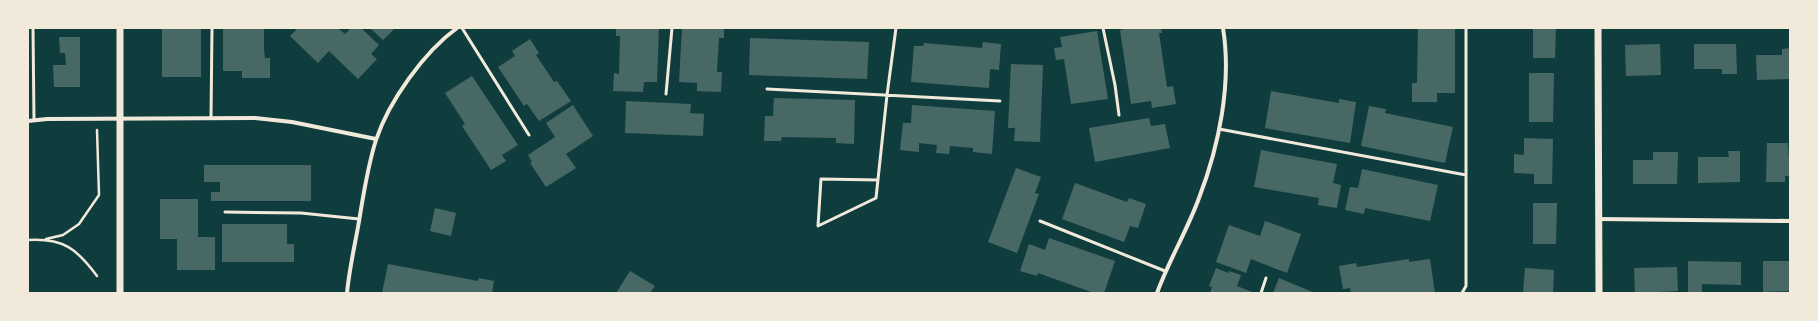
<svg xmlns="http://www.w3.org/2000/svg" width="1818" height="321" font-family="'PT Sans Narrow',sans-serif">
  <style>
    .building { fill: #486865 }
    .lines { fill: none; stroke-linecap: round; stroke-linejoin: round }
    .path { stroke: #f1e9da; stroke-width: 2.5 }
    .service { stroke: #f1e9da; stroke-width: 3 }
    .minor { stroke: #f1e9da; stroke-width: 4 }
    .tertiary { stroke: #f1e9da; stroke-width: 7 }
  </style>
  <rect width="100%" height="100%" fill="#0f3d3e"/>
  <!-- building -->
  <path class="building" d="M162,28H201V77H162Z
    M223,28H264V50L265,58H270V78H242V71H223Z
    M298,28H338L345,34L351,28H361L379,45L371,54L377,59L358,79L329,51L318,63L290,36Z
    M370,28H395L383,40Z
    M616,28H659L657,82H644L643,92L613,91L614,73L619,74L620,36H616Z
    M682,28H724V38H719L717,72H722L721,92L697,91V83L679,82Z
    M1130,28H1161L1162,33H1159L1167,87L1173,86L1176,104L1152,108L1151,101L1131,104L1120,30Z
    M1418,28H1455V93H1437V102H1412V83H1417Z
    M1533,28H1556L1555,58H1533Z
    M1097,31L1108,99L1071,104L1064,59L1056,60L1054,48L1062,47L1060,37Z
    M59,37H80V87H54L53,65H66L65,53H60Z
    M750,38L869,42L867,79L749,75Z
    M530,39L539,53L536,55L554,82L557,81L571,101L539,121L527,104L524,106L498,67L515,56L512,51Z
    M983,42L1001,44L999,70L990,69L989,88L911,82L914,46H923L924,43L982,48Z
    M1660,44L1661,75L1626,76L1625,45Z
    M1694,44H1736L1737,74H1722V69H1694Z
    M1790,48V79L1757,80L1756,55H1782V49Z
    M1011,64L1043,65L1040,142L1014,141L1015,128H1008Z
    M1529,73H1554L1553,122H1529Z
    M472,76L518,145L502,155L506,161L491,170L462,126L465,124L445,93Z
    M1271,91L1339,103V99L1356,102L1350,143L1265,128Z
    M774,98L855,100L854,144L836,143V138L782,137L781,141H764L765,116H773Z
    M626,101L691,104L690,113L704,114L703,136L625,133Z
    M573,105L593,136L566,154L576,168L546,187L530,163L532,162L528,155L555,137L546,123Z
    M912,105L995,111L992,154L973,152V148L950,146L949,154L936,153L937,145L919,143V152L900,150L903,123H911Z
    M1369,106L1386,109L1385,113L1453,127L1445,163L1361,146Z
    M1149,118L1151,126L1165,124L1170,148L1095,162L1089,128Z
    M1524,138L1553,139L1552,184H1534V174L1514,173V154L1524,155Z
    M1767,143H1788L1790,176H1785V182H1766Z
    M1261,150L1337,164L1333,183L1341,185L1337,208L1318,205L1319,198L1254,187Z
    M1728,151H1740V182L1698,183V157H1729Z
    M1653,152H1678L1677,184H1633V160H1653Z
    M204,165H311V201H211V192H220V182H204Z
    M1016,168L1041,177L1035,193L1039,194L1017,253L988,242Z
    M1362,169L1438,185L1430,221L1365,208L1364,214L1345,210L1350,187L1358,188Z
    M1075,183L1127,202L1129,198L1146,204L1138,228L1130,226L1124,242L1062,219Z
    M160,199H198V237H215V270H177V239H160Z
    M1533,203H1557L1556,244H1533Z
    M435,208L456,213L451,236L430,231Z
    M1265,221L1301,234L1287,273L1251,259L1246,273L1216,262L1229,225L1260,236Z
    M222,224H287V244H294V262H222Z
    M1049,238L1115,261L1104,293H1094L1038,273L1037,276L1020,271L1029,244L1045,250Z
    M1409,259V262L1430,259L1435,293H1351L1350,288L1343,289L1339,266L1356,263L1357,267Z
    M1688,261L1741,262V285L1702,284V293H1688Z
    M1763,261H1790V291L1763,292Z
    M388,264L478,281L479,278L494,281L492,293H382Z
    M1677,267L1678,291L1635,293L1634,268Z
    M1216,268L1228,273L1229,271L1241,275L1237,286L1252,292L1251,293H1210L1212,287L1209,286Z
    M1525,268L1554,270L1553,293H1523Z
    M630,271L655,286L650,293H616Z
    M1279,278L1315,293H1273Z"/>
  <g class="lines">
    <!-- path -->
    <path class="path" d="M46,239L63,235L79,224L99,195L97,130
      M28,240C64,238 77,249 97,276"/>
    <!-- service -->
    <path class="service" d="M33,28L34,120
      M462,28L529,135
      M1103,28L1115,85L1119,115
      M767,89L1000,101
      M666,94L672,28
      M211,118L212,28
      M1219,129L1466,175
      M878,180L821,179L818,226L876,198L887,95L896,28
      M225,212L301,213L359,219
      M1040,221L1165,271
      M1261,293L1266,278
      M1462,293L1466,286V28"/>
    <!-- minor -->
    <path class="minor" d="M28,121L47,119L255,118L292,122L376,139
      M1598,219L1790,221
      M347,293C349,271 354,249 358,227C363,198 367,168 376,140C389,101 424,52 457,28
      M1157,293C1169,260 1187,231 1199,198C1219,146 1232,83 1223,28"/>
    <!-- tertiary -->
    <path class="tertiary" d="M120,28V293
      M1598,28L1599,293"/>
  </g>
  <!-- border -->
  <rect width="1818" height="321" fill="none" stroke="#f1e9da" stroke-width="58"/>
</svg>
